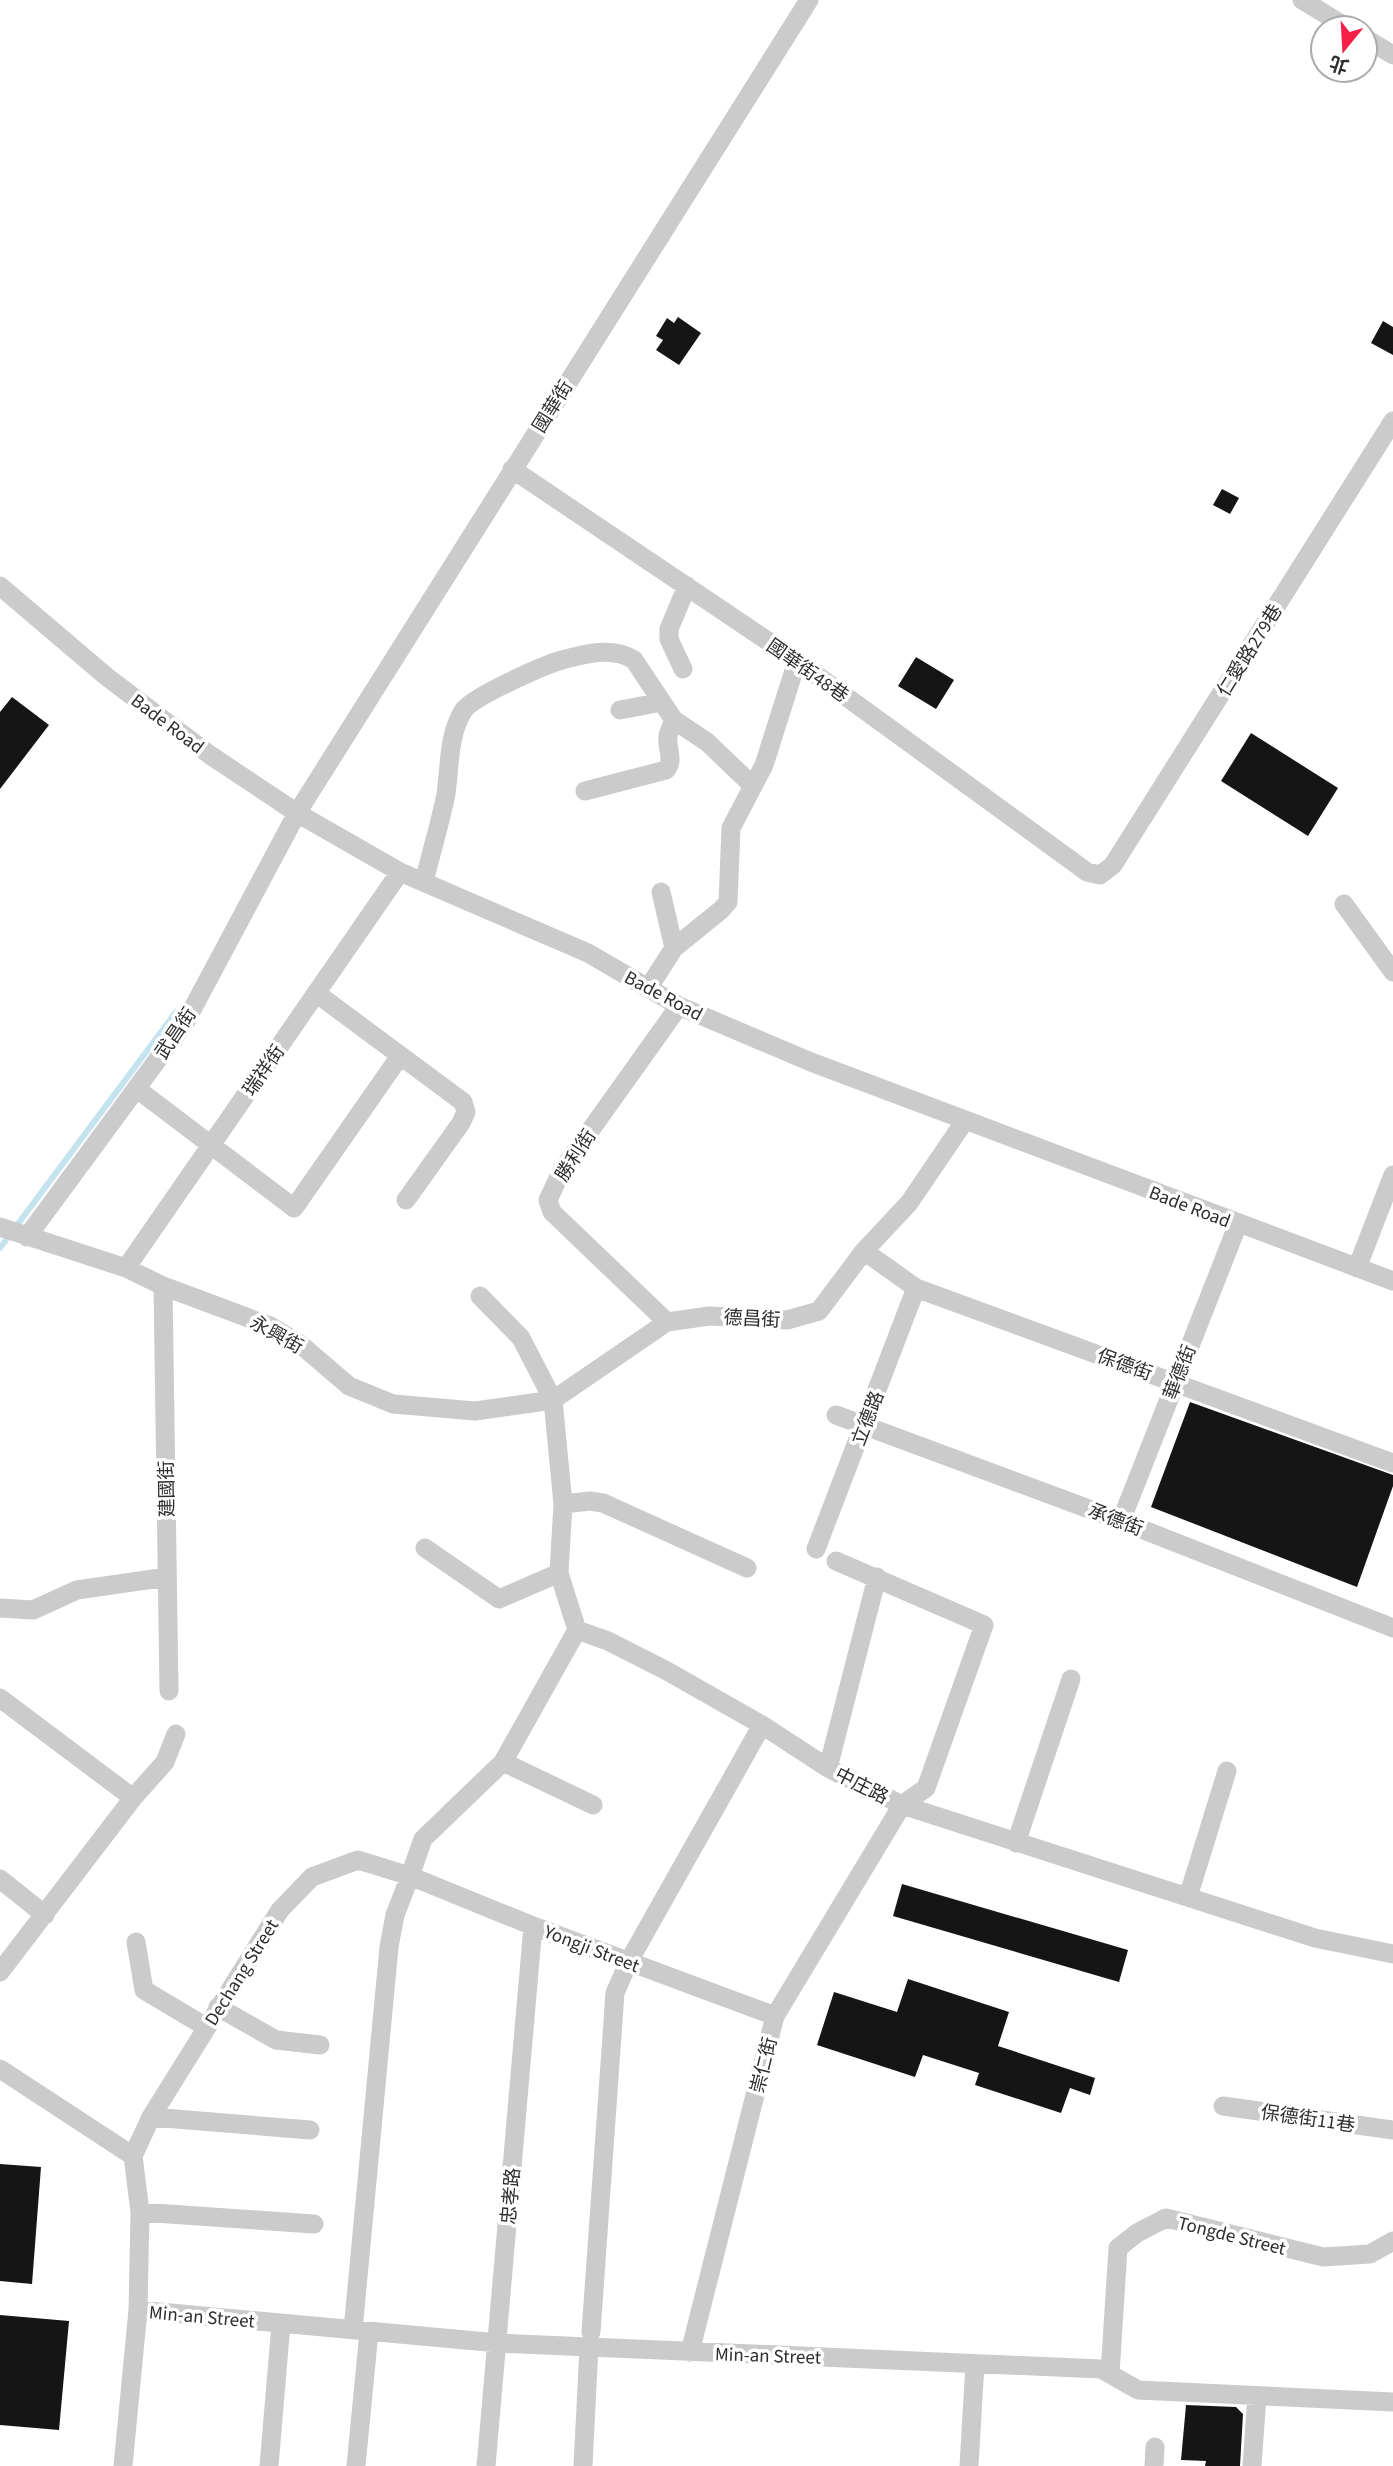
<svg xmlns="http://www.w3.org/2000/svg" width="1393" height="2466" font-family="'Source Sans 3','Noto Sans TC',sans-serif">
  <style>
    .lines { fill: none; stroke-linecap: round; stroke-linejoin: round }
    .stream { stroke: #c4e3ee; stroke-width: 6 }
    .building { fill: #151515 }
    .minor { stroke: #cbcbcb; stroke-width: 19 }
    .labels { text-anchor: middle; stroke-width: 7; stroke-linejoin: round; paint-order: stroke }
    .street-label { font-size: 19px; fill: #2e2e2e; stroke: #fff }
  </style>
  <rect width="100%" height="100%" fill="#fff"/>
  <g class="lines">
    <!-- stream -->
    <path class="stream" d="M0,1248L176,1012"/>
  </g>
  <!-- building -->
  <path class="building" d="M678,317L701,333L679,365L656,350L663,340L656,336L667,318L674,323Z
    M1383,321L1393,327V355L1371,343Z
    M1222,489L1239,498L1230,514L1213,505Z
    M916,657L954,680L936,709L898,686Z
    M12,697L49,725L0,789V712Z
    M1251,733L1338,788L1308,836L1221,781Z
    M1190,1402L1393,1475V1486L1357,1587L1151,1507Z
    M902,1884L1128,1950L1119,1982L893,1916Z
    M908,1979L1009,2012L998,2046L1095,2078L1090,2095L1070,2088L1061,2113L975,2085L979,2073L923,2055L915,2077L817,2045L834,1992L897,2012Z
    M0,2164L41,2167L32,2284L0,2281Z
    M0,2315L69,2321L59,2430L0,2425Z
    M1186,2405L1236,2407L1243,2414L1240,2466H1205L1206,2461L1181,2460Z"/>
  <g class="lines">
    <!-- minor -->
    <path class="minor" d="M1302,0L1348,28
      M1365,38L1393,55
      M512,469L793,658L1087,872L1100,875L1113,865L1393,421
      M0,586L107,677L210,755L297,813L400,872L588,953L679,1006L811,1062L1393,1281
      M683,669L669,639V629L687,586
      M620,710L662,702
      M585,791L666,770C675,759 666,749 668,736C669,731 672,725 674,720
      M424,882C431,853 440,824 446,794C450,766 448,736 463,711C472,697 544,665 562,660C584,654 613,646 634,660L674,720L707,742L753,786
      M661,892L674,948
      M1344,904L1393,972
      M649,987L674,948L721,910L728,902L731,828L764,765L797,661
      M316,993L463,1102L466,1112L461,1123L406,1200
      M137,1089L294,1208L400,1056
      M0,1227L126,1268L163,1286L270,1326L300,1344L349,1386L393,1404L475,1411L553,1400L667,1322L709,1316L787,1320L819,1311L864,1251L909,1203L964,1122
      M27,1237L186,1021L297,813L809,0
      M864,1251L916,1288L1393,1463
      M126,1268L400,872
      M1357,1268L1393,1175
      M163,1286L169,1691
      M480,1296L521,1338L553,1400L563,1504L559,1573L577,1630L608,1641L667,1671L762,1725L828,1768L902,1805L1315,1938L1393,1954
      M667,1322L552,1212L548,1200L562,1170L679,1006
      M836,1415L1121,1521L1393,1628
      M563,1504L590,1501L603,1503L747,1568
      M1121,1521L1238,1224
      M425,1548L499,1599L559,1573
      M816,1549L916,1288
      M0,1608L33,1610L77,1590L167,1577
      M0,1698L133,1798
      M503,1762L593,1805
      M828,1768L877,1577
      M1016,1843L1071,1679
      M0,1879L45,1915
      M1188,1897L1227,1771
      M136,1942L144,1990L206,2027
      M0,1972L133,1798L165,1762L176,1734
      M218,2007L276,2040L320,2045
      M0,2069L133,2156
      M1223,2106L1393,2130
      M151,2117L310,2130
      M140,2212L314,2224
      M138,2310L498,2343L1101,2369L1138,2390L1393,2402
      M353,2330L389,1947L395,1915L410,1876L533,1926L775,2016
      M591,2332L615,1993L629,1961L762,1725
      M690,2352L775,2016L902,1805L926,1788L984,1625L836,1561
      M1110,2374L1118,2248L1137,2233L1166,2218L1323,2257L1370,2254L1393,2241
      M123,2466L138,2310L140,2212L133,2156L151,2117L280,1910L312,1877L358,1860L410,1876L423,1839L503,1762L577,1630
      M269,2466L281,2324
      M356,2466L369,2332
      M486,2466L533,1926
      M583,2466L589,2347
      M969,2466L975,2364
      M1154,2466L1155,2447
      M1252,2466L1257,2396"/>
  </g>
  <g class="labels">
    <!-- street labels -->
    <g class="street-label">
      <text transform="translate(552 406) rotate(-58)" y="7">國華街</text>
      <text transform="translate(1249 650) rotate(-58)" y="7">仁愛路279巷</text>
      <text transform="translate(808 670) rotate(35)" y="7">國華街48巷</text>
      <text transform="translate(168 723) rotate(37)" y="7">Bade Road</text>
      <text transform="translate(664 995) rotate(28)" y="7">Bade Road</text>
      <text transform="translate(175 1033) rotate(-56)" y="7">武昌街</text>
      <text transform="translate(263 1070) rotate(-55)" y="7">瑞祥街</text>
      <text transform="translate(575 1155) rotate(-57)" y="7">勝利街</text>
      <text transform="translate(1190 1206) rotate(21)" y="7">Bade Road</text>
      <text transform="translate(752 1318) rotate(3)" y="7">德昌街</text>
      <text transform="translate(277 1334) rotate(29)" y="7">永興街</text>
      <text transform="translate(1125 1364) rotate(20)" y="7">保德街</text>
      <text transform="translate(1179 1372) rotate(-69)" y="7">華德街</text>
      <text transform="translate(867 1418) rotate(-69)" y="7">立德路</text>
      <text transform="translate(166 1489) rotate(-91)" y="7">建國街</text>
      <text transform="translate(1116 1519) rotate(21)" y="7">承德街</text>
      <text transform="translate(862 1785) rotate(27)" y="7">中庄路</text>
      <text transform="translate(592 1948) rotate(21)" y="7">Yongji Street</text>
      <text transform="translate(241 1972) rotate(-58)" y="7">Dechang Street</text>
      <text transform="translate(763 2065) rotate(-76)" y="7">崇仁街</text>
      <text transform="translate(1308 2118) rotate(8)" y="7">保德街11巷</text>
      <text transform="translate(510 2196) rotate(-85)" y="7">忠孝路</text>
      <text transform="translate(1232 2235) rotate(14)" y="7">Tongde Street</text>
      <text transform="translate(202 2316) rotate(5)" y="7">Min-an Street</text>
      <text transform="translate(768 2355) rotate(2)" y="7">Min-an Street</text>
    </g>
  </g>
  <!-- north arrow -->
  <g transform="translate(1344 49) rotate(198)"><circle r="33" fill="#ffffff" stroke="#ababab" stroke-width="2"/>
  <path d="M0-5L12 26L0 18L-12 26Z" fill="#f51f47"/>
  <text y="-10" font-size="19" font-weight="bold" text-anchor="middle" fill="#2e2e2e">北</text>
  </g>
</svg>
